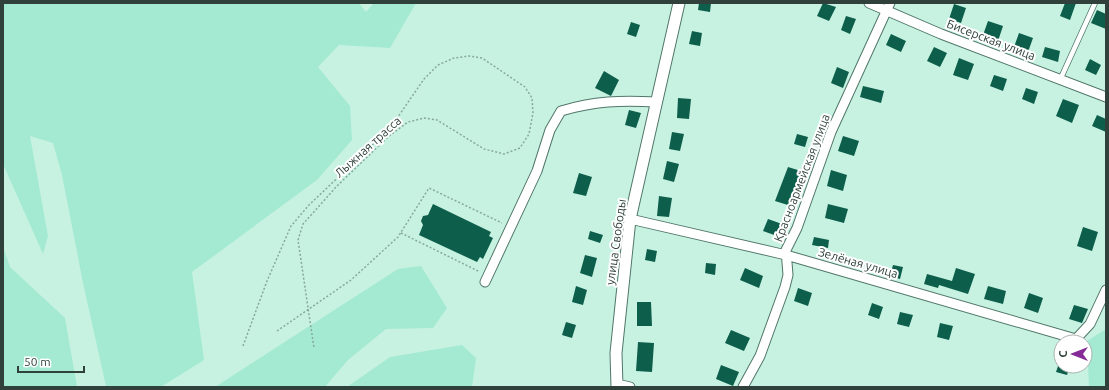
<svg xmlns="http://www.w3.org/2000/svg" width="1109" height="390" font-family="Ubuntu,sans-serif">
  <style>
    .green { fill: #a4ead2 }
    .building { fill: #0d5e4a }
    .lines { fill: none; stroke-linecap: round; stroke-linejoin: round }
    .service-casing { stroke: #507769; stroke-width: 6 }
    .minor-casing { stroke: #507769; stroke-width: 11 }
    .tertiary-casing { stroke: #507769; stroke-width: 13 }
    .path { stroke: #87a89b; stroke-width: 1.5; stroke-dasharray: 2 2; stroke-linecap: butt }
    .service { stroke: #fff; stroke-width: 4.5 }
    .minor { stroke: #fff; stroke-width: 9 }
    .tertiary { stroke: #fff; stroke-width: 11 }
    .labels { text-anchor: middle; stroke-width: 4; stroke-linejoin: round; paint-order: stroke }
    .street-label { font-size: 12px; fill: #2f413a; stroke: #fff }
  </style>
  <rect width="100%" height="100%" fill="#c7f2e2"/>
  <!-- green -->
  <path class="green" d="M3,3H359L366,12L374,3H416L390,48L339,45L318,67L350,106L352,140L317,180L192,272L204,360L161,387L106,386L83,283L62,175L53,143L30,136L48,236L43,254L3,164Z
    M3,247L10,267L65,318L77,387H3Z
    M421,266L447,308L433,328L386,329L348,360L325,387H215L398,269Z
    M1106,329V387H1089L1087,341Z
    M462,345L476,358L472,387H347L390,357Z"/>
  <!-- building -->
  <path class="building" d="M699,3H711L710,12L698,10Z
    M823,3L836,7L829,21L817,16Z
    M1065,3H1076L1070,20L1060,16Z
    M954,4L966,8L961,23L949,19Z
    M1097,10L1106,14V29L1091,23Z
    M846,16L856,19L850,34L841,30Z
    M988,21L1003,26L998,41L983,35Z
    M631,22L640,25L636,37L627,34Z
    M692,31L702,33L700,46L689,44Z
    M1019,33L1033,38L1028,52L1014,47Z
    M891,34L906,41L901,52L886,45Z
    M934,47L947,53L940,67L927,61Z
    M1045,47L1060,51L1058,62L1042,57Z
    M959,58L974,64L968,80L953,75Z
    M1090,59L1101,65L1096,75L1085,70Z
    M837,67L849,72L843,88L831,83Z
    M604,71L619,80L611,96L595,88Z
    M994,75L1007,79L1003,91L990,86Z
    M863,86L884,91L881,103L860,97Z
    M1026,88L1038,92L1034,104L1022,99Z
    M678,98L691,99L689,119L677,118Z
    M1063,99L1079,105L1072,123L1056,116Z
    M629,110L641,113L636,128L625,125Z
    M1097,115L1106,119V132L1092,126Z
    M672,132L684,134L680,151L669,149Z
    M797,134L808,137L805,147L794,144Z
    M843,136L859,141L854,156L838,151Z
    M667,161L679,164L674,182L663,179Z
    M788,167L801,171L791,206L775,201Z
    M831,170L847,175L843,191L827,186Z
    M579,173L592,177L586,196L573,193Z
    M659,196L672,198L669,217L657,216Z
    M433,204L491,232L489,236L493,238L483,259L480,257L477,262L419,235L423,225L421,221L423,216L428,215Z
    M828,204L848,209L844,223L825,218Z
    M768,219L782,224L777,236L763,231Z
    M1083,227L1098,232L1092,251L1077,246Z
    M590,231L603,235L600,243L588,239Z
    M814,237L829,240L828,248L812,245Z
    M647,249L657,251L655,262L645,260Z
    M585,255L597,258L592,277L580,273Z
    M706,263L716,264L715,275L705,273Z
    M893,265L903,267L900,279L890,276Z
    M745,268L763,276L759,288L740,280Z
    M956,268L975,274L968,294L939,285L938,288L924,284L927,274L952,281Z
    M576,286L587,290L583,305L572,302Z
    M988,286L1006,291L1003,304L984,299Z
    M798,288L812,293L808,306L794,301Z
    M1029,293L1043,298L1038,313L1024,308Z
    M637,302H651L652,326H637Z
    M872,303L883,307L879,319L868,315Z
    M1074,305L1088,309L1082,323L1069,319Z
    M900,312L913,315L909,327L897,324Z
    M566,322L576,325L572,338L562,335Z
    M940,323L953,326L949,340L937,337Z
    M731,330L750,338L744,351L725,343Z
    M638,342L654,343L652,372L636,371Z
    M721,365L739,372L733,386L716,379Z
    M1058,366H1070L1067,375L1056,372Z"/>
  <g class="lines">
    <!-- service casing -->
    <g class="service-casing">
      <path id="service" d="M1060,80L1095,3"/>
    </g>
    <!-- minor casing -->
    <g class="minor-casing">
      <path id="minor" d="M869,3L941,34L1106,97
        M630,219L786,255L1076,339L1090,324L1106,290
        M485,282L537,171L550,130L561,111C594,101 621,100 656,102
        M617,384L630,387
        M743,387L760,356L785,287L788,275L786,250L797,228L831,132L890,3"/>
    </g>
    <!-- tertiary casing -->
    <g class="tertiary-casing">
      <path id="tertiary" d="M617,387L616,353L630,219L679,3"/>
    </g>
    <!-- path -->
    <path class="path" d="M401,233L480,272
      M277,331L351,280L398,237L429,188L502,223
      M243,346L267,281L291,226L309,205L391,127L424,79L438,65L454,58L469,56L482,58L525,87L532,98L533,113L529,134L520,148L504,154L484,149L437,120L424,118L408,122L389,136L337,186L303,224L298,240L314,348"/>
    <!-- service -->
    <use href="#service" class="service"/>
    <!-- minor -->
    <use href="#minor" class="minor"/>
    <!-- tertiary -->
    <use href="#tertiary" class="tertiary"/>
  </g>
  <g class="labels">
    <!-- street labels -->
    <g class="street-label">
      <text transform="translate(991 40) rotate(21)" y="4">Бисерская улица</text>
      <text transform="translate(368 147) rotate(-42)" y="4">Лыжная трасса</text>
      <text transform="translate(802 178) rotate(-69)" y="4">Красноармейская улица</text>
      <text transform="translate(616 242) rotate(-82)" y="4">улица Свободы</text>
      <text transform="translate(858 263) rotate(16)" y="4">Зелёная улица</text>
    </g>
  </g>
  <!-- border -->
  <rect width="1109" height="390" fill="none" stroke="#2f413a" stroke-width="8"/>
  <!-- north arrow -->
  <g transform="translate(1073 354) rotate(270)"><circle r="19" fill="#ffffff" stroke="#acb3b0"/>
  <path d="M0-3L7 15L0 10L-7 15Z" fill="#852a96"/>
  <text y="-6" font-size="11" font-weight="bold" text-anchor="middle" fill="#2f413a">С</text>
  </g>
  <!-- scale -->
  <path d="M18 366v6h66v-6" fill="none" stroke="#2f413a" stroke-width="2"/>
  <text x="24" y="366" font-size="12" fill="#2f413a" stroke="#ffffff" stroke-width="3" paint-order="stroke">50 m</text>
</svg>
